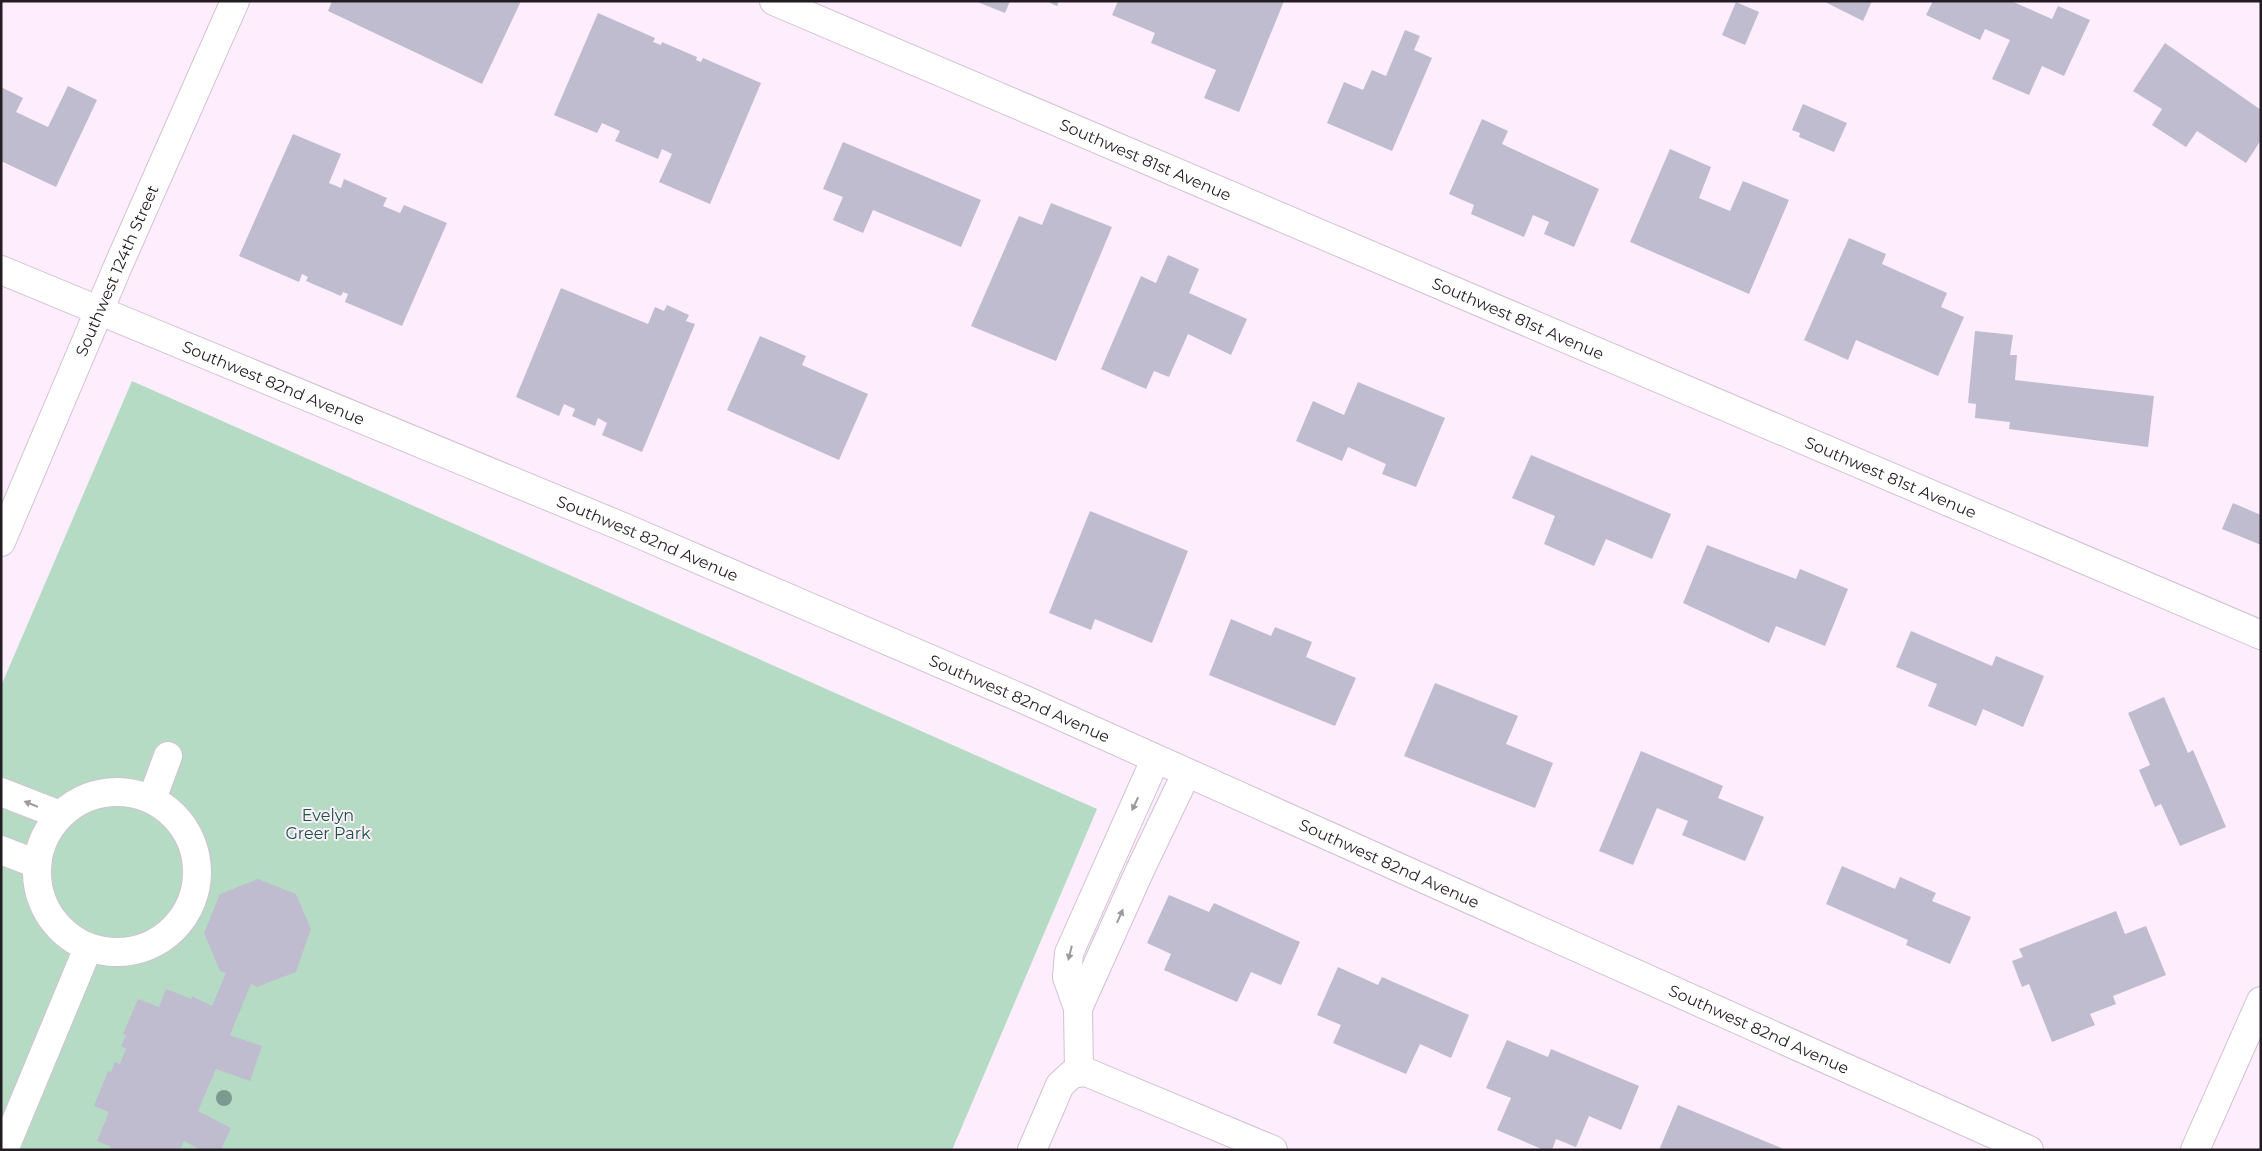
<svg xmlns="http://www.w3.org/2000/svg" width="2262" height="1151" font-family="Montserrat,sans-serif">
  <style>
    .green { fill: #b6dbc4 }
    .building { fill: #bfbcd0 }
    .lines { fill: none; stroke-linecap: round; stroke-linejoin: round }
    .minor-casing { stroke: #d1c1d1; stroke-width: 30 }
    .minor { stroke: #fff; stroke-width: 28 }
    .tree { fill: #7d9a91 }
    .oneway { fill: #9c999c }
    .labels { text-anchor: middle; stroke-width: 4; stroke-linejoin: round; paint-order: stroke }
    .street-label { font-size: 16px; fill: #231d23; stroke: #fdedfd }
    .park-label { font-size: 16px; fill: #155738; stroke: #fdedfd }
  </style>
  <rect width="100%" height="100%" fill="#fdedfd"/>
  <!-- green -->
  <path class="green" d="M132,381L1097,809L952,1150H1V686Z"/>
  <!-- building -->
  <path class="building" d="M332,1H521L482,84L328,11Z
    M975,1H1010L1005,13Z
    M1046,1H1059L1057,6Z
    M1118,1H1284L1239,112L1204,98L1216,70L1151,43L1155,33L1112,15Z
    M1823,1H1872L1863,21Z
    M1933,1H2011L2052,19L2058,6L2090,20L2064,76L2042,66L2029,95L1992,79L2010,40L1985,29L1980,40L1926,15Z
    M1736,2L1759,12L1745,45L1722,35Z
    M598,13L655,38L653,42L661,45L662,42L697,57L696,60L701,62L703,58L761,83L710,204L659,182L672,154L662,149L658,159L615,141L620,131L602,123L597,133L554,115Z
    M1405,30L1420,36L1414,50L1432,58L1392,151L1327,123L1344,82L1363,90L1372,70L1386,76Z
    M2165,43L2261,110V140L2246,163L2197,131L2186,147L2152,125L2162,109L2133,91Z
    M68,86L97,100L56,187L1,161V87L23,98L16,112L48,127Z
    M1803,104L1847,123L1834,152L1799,137L1800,133L1792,130Z
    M1482,119L1508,131L1502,144L1599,189L1574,247L1544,234L1549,222L1533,215L1524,237L1471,214L1474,205L1449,194Z
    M293,134L341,154L329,183L341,188L344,179L387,198L383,206L400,213L404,205L447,223L402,326L345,302L348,294L343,292L341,296L306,281L308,277L302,274L299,282L239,256Z
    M843,142L981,200L961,247L873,210L863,233L833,220L843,197L823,189Z
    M1670,149L1711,167L1699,198L1730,211L1743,181L1789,200L1749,294L1630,242Z
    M1051,203L1112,227L1056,361L971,326L1019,216L1042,225Z
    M1849,238L1886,254L1882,264L1947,293L1941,307L1964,317L1938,376L1856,340L1848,360L1804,340Z
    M1168,255L1199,269L1189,293L1247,319L1231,355L1188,334L1169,377L1154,371L1146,389L1101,369L1141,276L1156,283Z
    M561,288L648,324L655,307L664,311L667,305L689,315L686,321L695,324L642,452L602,435L607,423L598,418L595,426L572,416L575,409L564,404L559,416L516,397Z
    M1975,331L2013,335L2010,355H2017L2015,380L2154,396L2148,447L2009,429L2010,422L1975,418L1976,404L1968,403Z
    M760,336L806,356L802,365L868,394L839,460L727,410Z
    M1358,382L1445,418L1416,487L1382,474L1386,464L1348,447L1342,461L1296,441L1313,401L1344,415Z
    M1531,455L1671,514L1652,559L1606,539L1594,566L1544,544L1555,516L1512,498Z
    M2233,503L2261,515V545L2222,529Z
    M1090,511L1188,551L1152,643L1095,619L1091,630L1049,613Z
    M1707,545L1796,579L1800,569L1848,589L1825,646L1776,626L1769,643L1683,603Z
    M1231,619L1271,636L1275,627L1312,642L1306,657L1356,678L1335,726L1209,675Z
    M1911,631L1992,666L1996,656L2044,676L2023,727L1983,709L1976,726L1928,706L1937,684L1896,667Z
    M1435,683L1518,716L1506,744L1553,763L1535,808L1404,756Z
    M2164,697L2188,753L2193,750L2226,827L2180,846L2161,804L2155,807L2139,770L2150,765L2128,713Z
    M1641,751L1723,786L1718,798L1764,817L1745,861L1682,835L1688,821L1657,808L1633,865L1599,851Z
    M1842,866L1895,889L1900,877L1936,893L1932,901L1971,917L1950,964L1906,945L1908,940L1826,904Z
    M258,879L296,894L311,929L296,972L257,987L251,984L230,1035L262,1046L250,1081L216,1069L198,1111L231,1128L221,1150H201L184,1141L180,1150H110L111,1147L97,1141L109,1112L94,1106L108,1071L111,1072L115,1062L120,1064L126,1049L121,1046L126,1035L123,1034L138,999L159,1007L166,989L192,999V996L212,1006L226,973L220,971L204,933L220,894Z
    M1169,895L1209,912L1214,903L1300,942L1281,985L1251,972L1237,1002L1164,970L1171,954L1147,943Z
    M2116,911L2125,934L2146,926L2166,975L2113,996L2116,1004L2090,1014L2095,1025L2052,1042L2029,984L2022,987L2012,961L2023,957L2019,949Z
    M1338,967L1378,985L1382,977L1469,1015L1451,1058L1420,1044L1406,1074L1333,1043L1341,1025L1317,1015Z
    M1507,1040L1548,1057L1551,1049L1639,1086L1621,1130L1589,1116L1576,1147L1556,1139L1552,1150H1544L1497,1130L1511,1098L1486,1088Z
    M1678,1105L1786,1150H1659Z"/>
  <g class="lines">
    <!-- minor casing -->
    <g class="minor-casing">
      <g id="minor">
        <path id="s1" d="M774,1L2261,635"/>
        <path id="s2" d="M1,270L623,527L1023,699L2029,1150"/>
        <path id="s3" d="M1,542L118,266L235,1"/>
        <circle cx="117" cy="872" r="80"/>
        <path d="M1,792L60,815"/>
        <path d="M152,799L168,756"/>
        <path d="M1,850L37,864"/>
        <path d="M1078,1008L1141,868L1186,774"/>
        <path d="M1079,1072L1078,1008L1067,977L1069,953L1155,760"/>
        <path d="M4,1150L88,948"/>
        <path d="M1032,1150L1060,1085L1072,1074L1086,1072L1273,1150"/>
        <path d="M2195,1150L2261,1001"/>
      </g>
    </g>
    <!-- minor -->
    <use href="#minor" class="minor"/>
  </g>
  <!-- trees -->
  <circle class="tree" cx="224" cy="1098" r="8"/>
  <!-- one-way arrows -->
  <defs><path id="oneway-solid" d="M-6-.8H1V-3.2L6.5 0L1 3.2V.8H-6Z" transform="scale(1.25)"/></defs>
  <g class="oneway">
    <use href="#oneway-solid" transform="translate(31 804) rotate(-158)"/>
    <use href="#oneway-solid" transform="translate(1135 804) rotate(115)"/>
    <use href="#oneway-solid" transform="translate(1120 916) rotate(-66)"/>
    <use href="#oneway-solid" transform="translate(1070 953) rotate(104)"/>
  </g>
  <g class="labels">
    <!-- street labels -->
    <g class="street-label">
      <text dy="6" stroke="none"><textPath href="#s1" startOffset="404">Southwest 81st Avenue</textPath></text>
      <text dy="6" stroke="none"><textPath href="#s3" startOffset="295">Southwest 124th Street</textPath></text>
      <text dy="6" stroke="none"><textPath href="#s1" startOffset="809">Southwest 81st Avenue</textPath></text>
      <text dy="6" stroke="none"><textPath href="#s2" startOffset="295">Southwest 82nd Avenue</textPath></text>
      <text dy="6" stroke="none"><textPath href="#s1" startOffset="1214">Southwest 81st Avenue</textPath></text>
      <text dy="6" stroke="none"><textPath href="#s2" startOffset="700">Southwest 82nd Avenue</textPath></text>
      <text dy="6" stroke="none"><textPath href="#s2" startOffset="1105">Southwest 82nd Avenue</textPath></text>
      <text dy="6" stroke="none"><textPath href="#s2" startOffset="1510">Southwest 82nd Avenue</textPath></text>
      <text dy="6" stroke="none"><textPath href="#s2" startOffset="1915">Southwest 82nd Avenue</textPath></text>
    </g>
    <!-- park labels -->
    <g class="park-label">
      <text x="328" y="821">Evelyn<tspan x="328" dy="18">Greer Park</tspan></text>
    </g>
  </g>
  <!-- border -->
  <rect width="2262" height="1151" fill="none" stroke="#231d23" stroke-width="5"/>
</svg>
